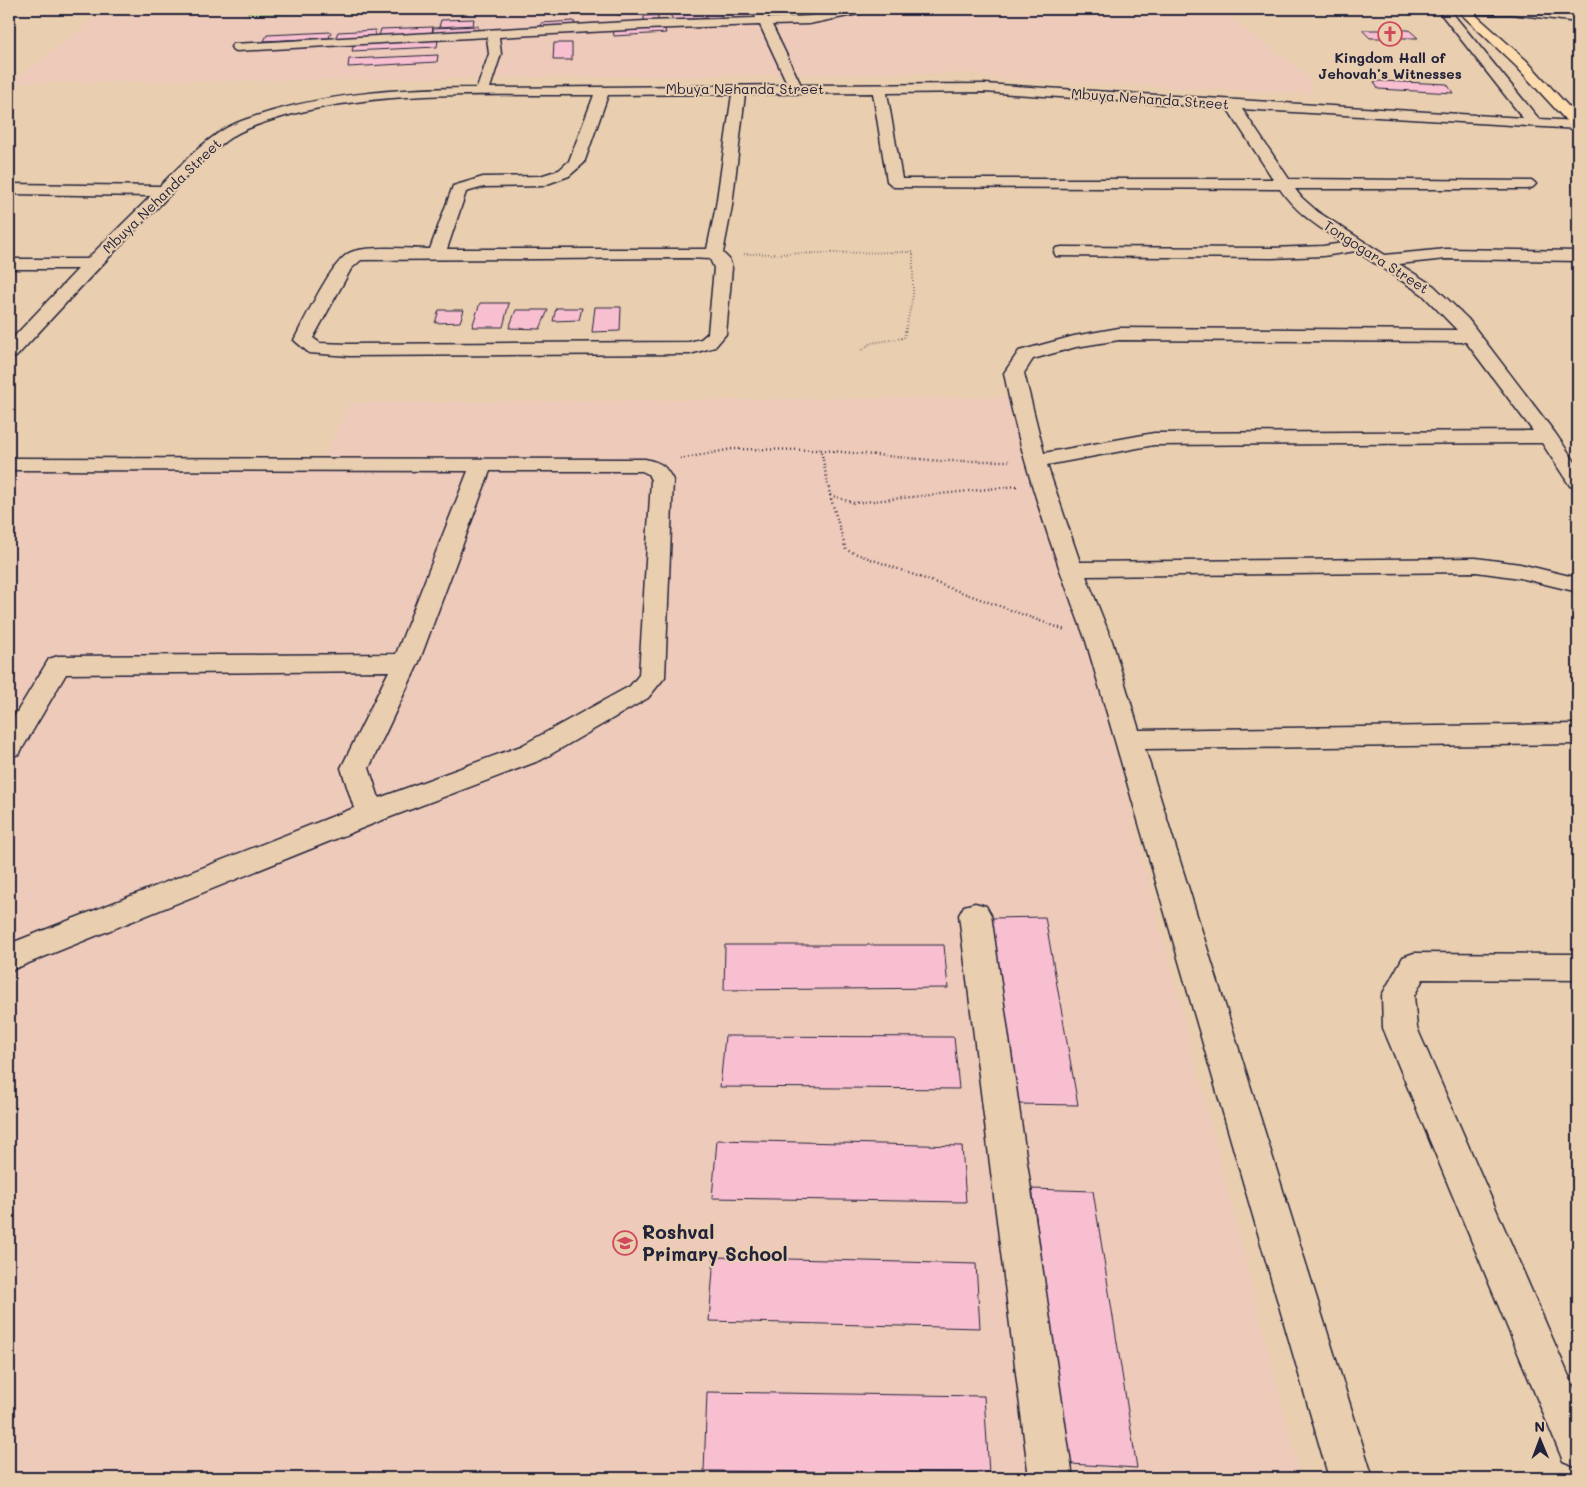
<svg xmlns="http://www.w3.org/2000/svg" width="1587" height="1487" font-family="Mali,sans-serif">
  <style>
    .built { fill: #eecaba }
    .green { fill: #c5df95; stroke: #748068 }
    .building { fill: #f8bfd1; stroke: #22223b }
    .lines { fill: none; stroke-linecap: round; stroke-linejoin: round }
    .minor-casing { stroke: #22223b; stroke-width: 3 }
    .major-casing { stroke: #22223b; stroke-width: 3 }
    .path-far1 { stroke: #22223b; stroke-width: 2; stroke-dasharray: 0.5 2.5; stroke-linecap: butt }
    .path { stroke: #22223b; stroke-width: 2.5; stroke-dasharray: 1 3; stroke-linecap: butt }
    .minor { fill: #e9ceb0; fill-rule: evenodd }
    .major { fill: #fedbac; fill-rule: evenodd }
    .labels { text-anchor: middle; stroke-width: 4; stroke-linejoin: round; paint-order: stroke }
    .far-poi-label { font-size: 14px; font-weight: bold; fill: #22223b; stroke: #e9ceb0 }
    .far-street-label { font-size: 14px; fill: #22223b; stroke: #e9ceb0 }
    .near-poi-label { font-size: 19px; font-weight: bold; fill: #22223b; stroke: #e9ceb0; text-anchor: start }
  </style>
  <rect width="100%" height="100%" fill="#e9ceb0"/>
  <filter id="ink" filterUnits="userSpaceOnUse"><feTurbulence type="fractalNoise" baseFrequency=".02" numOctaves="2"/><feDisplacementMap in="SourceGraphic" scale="10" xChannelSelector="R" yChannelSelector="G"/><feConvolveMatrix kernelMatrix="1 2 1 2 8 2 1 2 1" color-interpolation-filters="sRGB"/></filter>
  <g filter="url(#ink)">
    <!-- built -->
    <path class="built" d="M124,9H1220L1308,76L1312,94L984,78L978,73L11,83L93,20Z
      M1008,397L1089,646L1301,1478H9V472L318,471L349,403Z"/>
    <!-- green -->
    <path class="green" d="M251,9H416L247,15Z"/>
    <!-- building -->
    <path class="building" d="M616,9H656L657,13L617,15Z
      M771,9H791L794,16L774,17Z
      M809,9H829L832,14L812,15Z
      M719,11L722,17L673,20L670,14Z
      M658,15V22H644V16Z
      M474,19L473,25L439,27L441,20Z
      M574,21L575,25L542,27L541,23Z
      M478,26V32L433,34V28Z
      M433,27L432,33L379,36L381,29Z
      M664,27L666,33L614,36L613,29Z
      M376,30L374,37L335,39L338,32Z
      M1362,30H1409L1418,38H1370Z
      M331,32L329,38L264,41L267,35Z
      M438,40L437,47L352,51L354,44Z
      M554,43H572V60H553Z
      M438,55L437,62L348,67L349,59Z
      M1380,81L1447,84L1453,93L1378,89L1374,82Z
      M480,303H509L503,327H472Z
      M595,307H621L620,331L592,332Z
      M556,308H582L579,320L553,321Z
      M439,310H464L460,322L435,323Z
      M516,310H548L540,329L509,328Z
      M1045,917L1078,1105L1017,1104L992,918Z
      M725,945H944L948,988L724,990Z
      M725,1036L954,1037L959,1089L720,1087Z
      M717,1140L962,1146L966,1202L712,1198Z
      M1032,1189L1093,1191L1137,1468L1070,1464Z
      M714,1257L976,1264L980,1328L709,1321Z
      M707,1392L984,1396L989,1473L704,1471Z"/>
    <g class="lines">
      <!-- minor casing -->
      <g class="minor-casing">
        <path id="minor" d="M752,9H764L768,18L809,16L847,9H869L863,13L809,24L772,25L801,85L984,84L1523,118L1437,9H1449L1539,119L1578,121V129L1242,109L1289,179L1533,181L1536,184L1533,187L1528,189H1295L1301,197L1318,212L1385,255L1446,249L1578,251V261L1446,259L1399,264L1434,286L1468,319L1555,433L1578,466V488L1570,486L1542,443L1154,445L1047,465L1080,562L1476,558L1520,564L1578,578V592L1520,578L1476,572L1086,576L1112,641L1139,730L1578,724V744L1145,749L1373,1478H1329L1086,641C1053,553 1022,465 1004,373L1019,351L1074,336L1119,328L1457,330L1422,294L1356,251L1323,256L1271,258L1056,256L1054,252L1056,248L1062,247L1271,248L1323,246L1343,243C1319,227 1296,213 1280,189L894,187L887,181L873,93L745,94L732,206L723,253L729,259L732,268L726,334L715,347L690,354L349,356L309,353L294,340C305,319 330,264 349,253C363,245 412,249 430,249L453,186L483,177L540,176L559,170L569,161L594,95C491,96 382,88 282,117C266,122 247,127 233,136C208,152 180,184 159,206C110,255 63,306 16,357L9,359V342L78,269H9V259H87L151,196L9,194V184L160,186C179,167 199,145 223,130C237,121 256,116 273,111C339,92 408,88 477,88L489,54L487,37L237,51L233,50L231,47L233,44L645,21L756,18ZM760,25L788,85L490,88L501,54L499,37L645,29ZM984,92L1227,108L1273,179H902L887,93ZM732,94L716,206L707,249H447L466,192L484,187L542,186L569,176L584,163L608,95ZM688,258L710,259L714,268L708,333L701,339L689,342L349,344L320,343L313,338L351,269L361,260ZM1119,340L1466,342L1533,431L1154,433L1044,453L1024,373L1033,359L1076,347Z
          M1457,9H1530L1578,14V22L1511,14H1462L1458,12Z
          M9,458L645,459C662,463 665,465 673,480L665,677L648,698L541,760L380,821L9,971V944L354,808L341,768L389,671L66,674L19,754L9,757V725L49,659L58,656L396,654L468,471L9,470ZM490,471H642L648,474L651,480L639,675L630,686L521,746L379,798L369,768L419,662Z
          M975,903L986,906L991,915L1073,1478H1029L959,915L964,906Z
          M1414,953L1578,954V980L1423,979L1414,996L1417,1028L1578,1397V1467L1563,1461L1383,1028L1382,995L1403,957Z"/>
      </g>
      <!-- major casing -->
      <g class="major-casing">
        <path id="major" d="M1456,9H1469L1526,60L1578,117V129L1573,128L1516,66Z"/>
      </g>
      <!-- path-far1 -->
      <path class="path-far1" d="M744,254L913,252V295L904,338L871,343L862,350"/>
      <!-- path -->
      <path class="path" d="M821,450L941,461H1009
        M680,459L732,449L821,450L830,495L854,503L1017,486
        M830,495L846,550L1065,630"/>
      <!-- minor -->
      <use href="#minor" class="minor"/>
      <!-- major -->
      <use href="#major" class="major"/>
    </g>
  </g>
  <!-- icons -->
  <defs>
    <g id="church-ring" transform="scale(1.25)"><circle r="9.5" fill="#e9ceb0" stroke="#d1495b" stroke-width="1.5"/><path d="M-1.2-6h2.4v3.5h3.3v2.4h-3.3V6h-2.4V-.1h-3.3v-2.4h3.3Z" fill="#d1495b"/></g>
    <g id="school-ring" transform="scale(1.25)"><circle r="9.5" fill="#e9ceb0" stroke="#d1495b" stroke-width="1.5"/><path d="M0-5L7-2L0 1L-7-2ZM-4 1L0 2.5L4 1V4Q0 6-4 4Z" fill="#d1495b"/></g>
  </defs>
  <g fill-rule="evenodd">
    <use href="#church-ring" x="1390" y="34"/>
    <use href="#school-ring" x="625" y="1243"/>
  </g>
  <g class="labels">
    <!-- far-poi labels -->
    <g class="far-poi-label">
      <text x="1390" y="63">Kingdom Hall of<tspan x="1390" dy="16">Jehovah’s Witnesses</tspan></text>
    </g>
    <!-- far-street labels -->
    <g class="far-street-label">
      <text x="745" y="94">Mbuya Nehanda Street</text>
      <text transform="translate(1150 99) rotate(4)" y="5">Mbuya Nehanda Street</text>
      <text transform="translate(162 196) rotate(-44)" y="5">Mbuya Nehanda Street</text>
      <text transform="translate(1376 257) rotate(33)" y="5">Tongogara Street</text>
    </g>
    <!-- near-poi labels -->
    <g class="near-poi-label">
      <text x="642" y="1239">Roshval<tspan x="642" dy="22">Primary School</tspan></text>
    </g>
  </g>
  <!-- margin -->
  <rect width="1587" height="1487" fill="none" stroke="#e9ceb0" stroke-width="30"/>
  <rect x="15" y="15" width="1557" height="1457" fill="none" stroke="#22223b" stroke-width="2" filter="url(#ink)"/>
  <!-- north arrow -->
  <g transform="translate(1540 1440) rotate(359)" stroke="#e9ceb0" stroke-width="4" paint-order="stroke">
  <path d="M0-4L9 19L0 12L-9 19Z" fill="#22223b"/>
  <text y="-8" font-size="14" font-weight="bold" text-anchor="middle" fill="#22223b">N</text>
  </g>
</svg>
